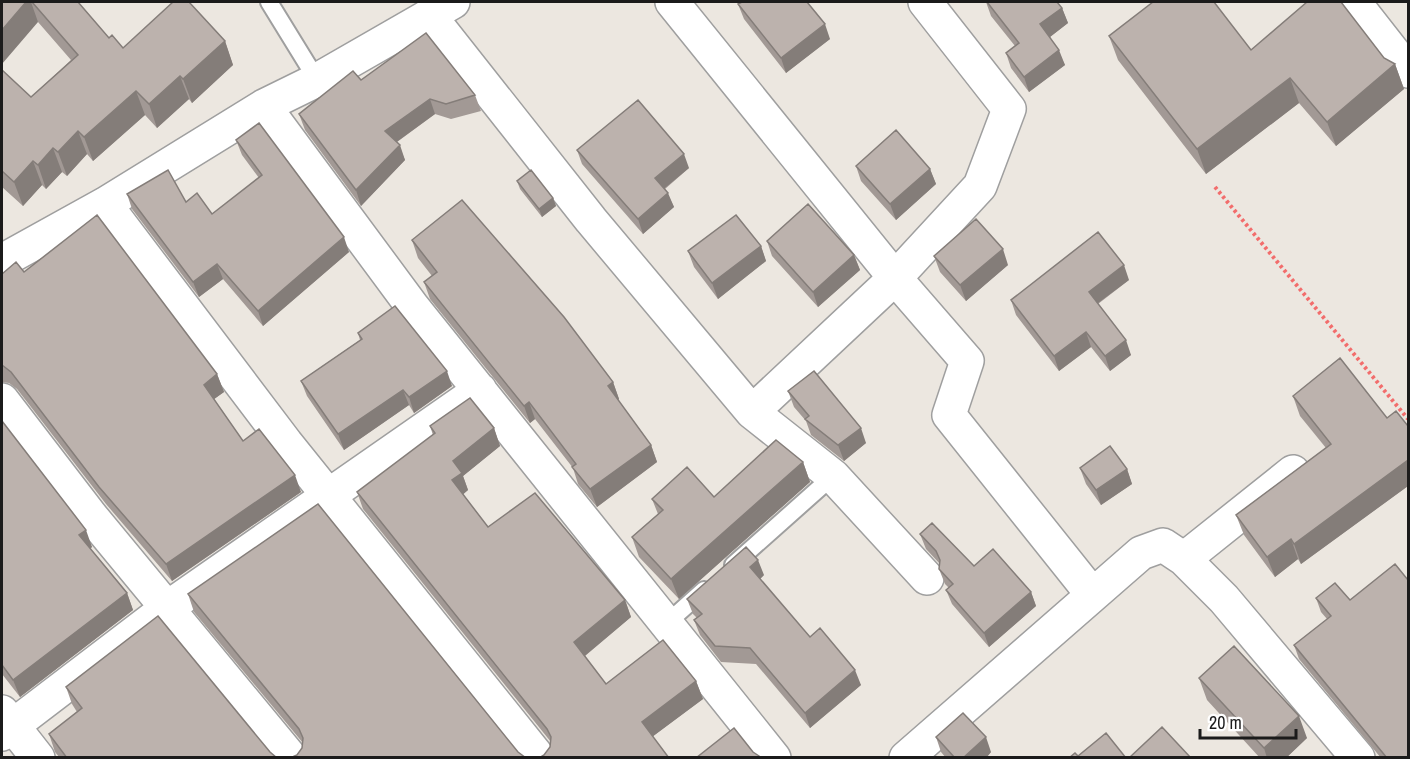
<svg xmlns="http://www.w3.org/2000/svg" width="1410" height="759" font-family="'Archivo Narrow',sans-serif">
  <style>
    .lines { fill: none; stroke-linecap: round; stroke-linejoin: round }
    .service-casing { stroke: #9f9f9f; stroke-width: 20 }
    .minor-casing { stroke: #9f9f9f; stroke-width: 36 }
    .path { stroke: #f26d6c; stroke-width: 4; stroke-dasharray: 3 3; stroke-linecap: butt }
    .service { stroke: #fff; stroke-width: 16 }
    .minor { stroke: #fff; stroke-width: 33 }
    .wall { fill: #a29995 }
    .shaded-wall { fill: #847d79 }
    .building { fill: #bcb2ad; stroke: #847d79; stroke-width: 1.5 }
  </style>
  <rect width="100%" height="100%" fill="#ece7e0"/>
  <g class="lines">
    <!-- service casing -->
    <g class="service-casing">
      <path id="service" d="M269,2L317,80
        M733,565L833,476
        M667,623L704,590"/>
    </g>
    <!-- minor casing -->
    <g class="minor-casing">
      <path id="minor" d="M672,2L895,278L967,361L949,415L1092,594
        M1354,2L1408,71
        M429,15L591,220L752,412L833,476L927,578
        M264,106L412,306L774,758
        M105,204L286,443L539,758
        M2,261L105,204L264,106L317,80L453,2
        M2,400L91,516L291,758
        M752,412L895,278L980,186L1009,109L925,2
        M1293,472L1184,559L1224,599L1358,758
        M2,712L38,758
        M2,734L167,608L480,390
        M906,758L1141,553L1163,545L1184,559"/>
    </g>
    <!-- path -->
    <path class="path" d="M1215,187L1408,419"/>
    <!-- service -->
    <use href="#service" class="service"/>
    <!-- minor -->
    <use href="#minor" class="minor"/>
  </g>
  <!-- wall -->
  <path class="wall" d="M2,2H78L109,38L123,48L225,41L233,65L192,103L189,99L157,128L145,115L93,161L87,154L67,176L62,172L46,189L42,185L23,206L2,187V70L31,97L71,60L38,22Z
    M986,2L1062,8L1068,23L1050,37L1065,65L1029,92L1011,68L1006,53L1015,46L991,16Z
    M738,4L830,39L786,73L744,19Z
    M1109,36L1251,50L1384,58L1395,64L1404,89L1336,146L1299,103L1206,174L1118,60Z
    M361,80L475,95L481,111L451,119L435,114L397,142L405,160L361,206L305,130L299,114Z
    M236,140L349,252L263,326L223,279L199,297L132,209L127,194L186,202L212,214L259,178L242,155Z
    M577,150L689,168L665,189L674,207L643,234L582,164Z
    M856,166L930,169L936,184L896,220L861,181Z
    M517,181L553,198L556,206L542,217L520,189Z
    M412,240L613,382L619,399L618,400L651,445L657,462L597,507L578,484L573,468L535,419L530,423L430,299L424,282L432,276L418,258Z
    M767,241L854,255L860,270L818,307L772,256Z
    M761,246L766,261L718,299L694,267L688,251Z
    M934,256L1008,265L966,301L940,272Z
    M24,272L217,374L224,392L214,399L243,441L301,492L172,581L106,504L17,389L9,383L2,382V274Z
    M1129,280L1098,304L1131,355L1110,371L1091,347L1059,371L1016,315L1011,300Z
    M358,333L452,386L414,413L409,405L344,450L307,396L301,381L360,340Z
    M788,391L866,443L844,461L811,435L806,421L794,407Z
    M1293,396L1387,418L1408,426V486L1301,564L1298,559L1275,577L1244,535L1236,515L1326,448L1300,416Z
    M2,421L92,547L90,549L127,593L133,610L20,697L2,674Z
    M430,426L494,428L500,446L463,476L468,490L463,494L488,527L625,600L631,617L585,656L606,684L696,681L703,699L653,736L544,755L550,747L551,742L363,509L357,492L433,435Z
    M803,462L810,482L679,599L639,557L632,537L658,514L652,499L714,497Z
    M1080,468L1127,469L1132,484L1101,505L1086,484Z
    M920,534L974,566L1031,592L1036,606L989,647L952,604L946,590L949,588L945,584L939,569L940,564L926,549Z
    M764,575L760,579L810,637L861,685L810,728L756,664L721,662L700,635L694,620L697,618L693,614L687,599Z
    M1335,583L1408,758H1381L1299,659L1294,645L1327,619L1321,612L1316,598Z
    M188,594L518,752L297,755L302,748L303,743L194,612Z
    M1199,678L1307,738L1286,758H1260L1207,700Z
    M66,687L270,752L277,758H60L55,752L49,734L77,712L72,704Z
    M936,737L991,752L986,758H946L941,752Z"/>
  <!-- shaded-wall -->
  <path class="shaded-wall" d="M26,2H31L38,22L2,64V30Z
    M1062,8L1068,23L1046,40L1040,24Z
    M825,24L830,39L786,73L781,58Z
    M225,41L233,65L192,103L183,79Z
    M1059,50L1065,65L1029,92L1024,77Z
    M1395,64L1404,89L1336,146L1327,122Z
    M180,76L189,99L157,128L149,104Z
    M1290,78L1299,103L1206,174L1197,149Z
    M136,91L145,115L93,161L84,137Z
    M430,99L435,114L391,146L385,131Z
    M78,131L87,154L67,176L58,152Z
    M400,145L405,160L361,206L356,190Z
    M53,148L62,172L46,189L38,165Z
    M684,154L689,168L660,192L655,178Z
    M33,161L42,185L23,206L14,182Z
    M930,169L936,184L896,220L890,204Z
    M668,193L674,207L643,234L638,219Z
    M553,198L556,206L542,217L539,209Z
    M344,237L349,252L263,326L258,311Z
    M761,246L766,261L718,299L712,283Z
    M1003,249L1008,265L966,301L960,285Z
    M854,255L860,270L818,307L813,292Z
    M217,264L223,279L199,297L193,282Z
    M1124,265L1129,280L1094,306L1089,292Z
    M1086,332L1091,347L1059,371L1054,356Z
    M1126,340L1131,355L1110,371L1105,356Z
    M447,371L452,386L414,413L409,397Z
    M217,374L224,392L210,402L204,385Z
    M613,382L619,399L614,403L608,386Z
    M403,390L409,405L344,450L338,434Z
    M529,402L535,419L530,423L524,406Z
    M494,428L500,446L463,476L468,490L459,498L452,480L453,461Z
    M861,428L866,443L844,461L838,445Z
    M651,445L657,462L597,507L590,489Z
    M1408,460V486L1301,564L1294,544Z
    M803,462L810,482L679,599L671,579Z
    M1127,469L1132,484L1101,505L1096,490Z
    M295,475L301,492L172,581L166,564Z
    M86,530L92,547L85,552L79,535Z
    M1291,539L1298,559L1275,577L1267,557Z
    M758,560L764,575L756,583L750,567Z
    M1031,592L1036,606L989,647L984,633Z
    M127,593L133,610L20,697L13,680Z
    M625,600L631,617L581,659L574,642Z
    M855,670L861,685L810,728L805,713Z
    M696,681L703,699L648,740L642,722Z
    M1299,716L1307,738L1286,758H1267L1264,748Z
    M986,737L991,752L986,758H963Z"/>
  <!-- building -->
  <path class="building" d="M2,2H26L2,30Z
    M32,2H78L109,38L112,35L123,48L173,2H189L225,41L183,79L180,76L149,104L136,91L84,137L78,131L58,152L53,148L38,165L33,161L14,182L2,171V70L31,97L78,55Z
    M742,2H807L825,24L781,58L738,4Z
    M987,2H1057L1062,8L1040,24L1059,50L1024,77L1006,53L1019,43Z
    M1153,2H1214L1251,50L1307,2H1341L1384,58L1395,64L1327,122L1290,78L1197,149L1109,36Z
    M426,33L475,95L446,104L430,99L385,131L400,145L356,190L299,114L353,71L361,80Z
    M638,100L684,154L655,178L668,193L638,219L577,150Z
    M259,123L344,237L258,311L217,264L193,282L127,194L168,170L186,202L197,193L212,214L262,175L236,140Z
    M896,130L930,169L890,204L856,166Z
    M531,170L553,198L539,209L517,181Z
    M462,200L564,317L613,382L608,386L651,445L590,489L572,467L576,464L529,402L524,406L424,282L437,272L412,240Z
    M808,204L854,255L813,292L767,241Z
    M97,215L217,374L204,385L243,441L259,429L295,475L166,564L99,487L11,372L2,365V274L16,262L24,272Z
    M736,215L761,246L712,283L688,251Z
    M976,219L1003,249L960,285L934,256Z
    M1098,232L1124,265L1089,292L1126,340L1105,356L1086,332L1054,356L1011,300Z
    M395,306L447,371L409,397L403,390L338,434L301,381L362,339L358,333Z
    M1340,358L1387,418L1396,411L1408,426V460L1294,544L1291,539L1267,557L1236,515L1331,444L1293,396Z
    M814,371L861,428L838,445L805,419L809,416L788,391Z
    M470,398L494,428L453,461L462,473L452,480L488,527L535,493L625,600L574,642L606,684L663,640L696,681L642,722L669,758H539L544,755L550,747L551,737L547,729L357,492L435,433L430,426Z
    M2,421L86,530L79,535L127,593L13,680L2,665Z
    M776,440L803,462L671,579L632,537L663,510L652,499L687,467L714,497Z
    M1110,446L1127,469L1096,490L1080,468Z
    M318,504L518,752L526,758H290L297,755L302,748L303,738L299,729L188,594Z
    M932,523L974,566L993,549L1031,592L984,633L946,590L953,584L939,569L940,560L936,551L920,534Z
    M746,547L758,560L750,567L810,637L820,628L855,670L805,713L750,648L715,646L694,620L702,614L687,599Z
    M1395,564L1408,580V758H1387L1294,645L1331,616L1316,598L1335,583L1350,600Z
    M158,616L270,752L277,758H67L49,734L82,708L66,687Z
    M1234,646L1299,716L1264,748L1199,678Z
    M963,713L986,737L963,758H955L936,737Z
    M1162,727L1191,758H1129Z
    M734,728L753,752L762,758H696Z
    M1106,733L1126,758H1069L1075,753L1078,756Z"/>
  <!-- border -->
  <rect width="1410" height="759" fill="none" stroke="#1b1b1b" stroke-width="6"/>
  <!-- scale -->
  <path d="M1200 729v9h96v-9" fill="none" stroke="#1b1b1b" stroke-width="3"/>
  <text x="1209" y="729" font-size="18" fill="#1b1b1b" stroke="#ffffff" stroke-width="4.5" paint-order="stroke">20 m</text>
</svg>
